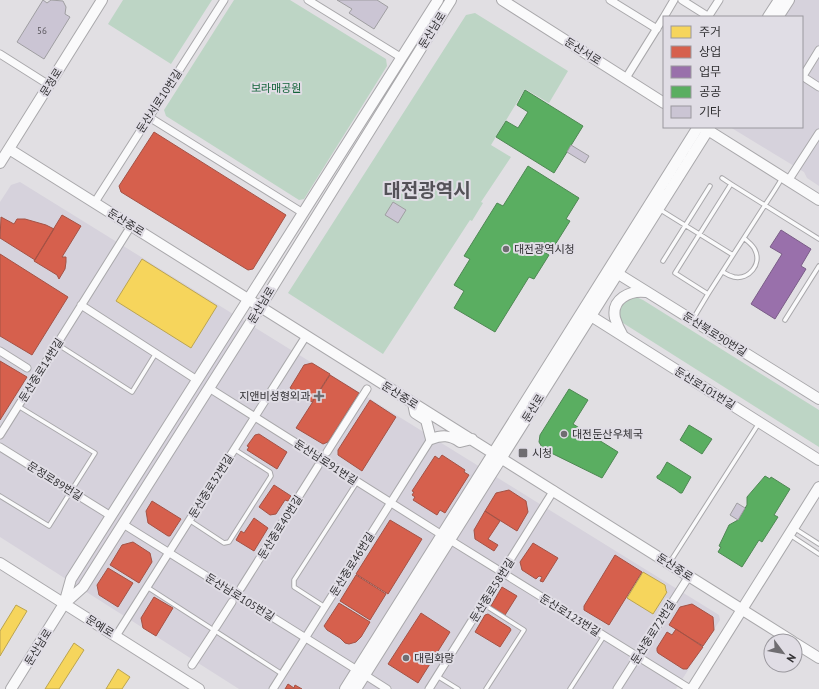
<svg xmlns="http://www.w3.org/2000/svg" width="819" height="689" font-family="'PT Sans','Noto Sans KR',sans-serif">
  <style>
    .built { fill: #d6d2dc }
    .green { fill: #bdd5c5 }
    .homes { fill: #f6d55c; stroke: #bba450 }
    .shops { fill: #d6604d; stroke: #a45245 }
    .offices { fill: #9970ab; stroke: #7a5d87 }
    .public { fill: #5aae61; stroke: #4e8853 }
    .building { fill: #cbc5d4; stroke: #9f9ea1 }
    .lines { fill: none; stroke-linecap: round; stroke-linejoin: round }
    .lane-casing { stroke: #a9a8ab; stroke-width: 5.5 }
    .street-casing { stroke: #a9a8ab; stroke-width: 9 }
    .secondary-casing { stroke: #a9a8ab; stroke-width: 12 }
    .lane { stroke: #fafafb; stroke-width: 3.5 }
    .street { stroke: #fafafb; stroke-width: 7 }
    .secondary { stroke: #fafafb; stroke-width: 10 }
    .poi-dot { fill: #6f6d71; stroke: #e0dde5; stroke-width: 1.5 }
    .labels { text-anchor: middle; stroke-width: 4; stroke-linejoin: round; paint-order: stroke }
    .number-label { font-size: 9px; fill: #58555b }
    .street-label { font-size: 11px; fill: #313033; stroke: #e0dde5 }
    .park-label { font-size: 11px; fill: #13643a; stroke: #e0dde5 }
    .poi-label { font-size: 11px; fill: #313033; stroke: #e0dde5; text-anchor: start }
    .town-label { font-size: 19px; font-weight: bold; fill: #545258; stroke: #e0dde5 }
  </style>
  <rect width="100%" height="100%" fill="#e1dfe3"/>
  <!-- built -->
  <path class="built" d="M794,0H819V186L807,178L804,172L730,127H802V17H783Z
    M20,182L719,615L720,620L676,689H239L0,537V202L11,185Z"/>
  <!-- green -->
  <path class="green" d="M123,0H212L171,64L108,24Z
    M234,0H290L386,59L387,66L304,199L299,200L166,116L164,110Z
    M475,13L568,71L549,103L525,89L491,145L511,157L481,202L483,203L472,221L470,220L383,354L288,293L466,15Z
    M636,297L643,300L819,410V447L623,323C618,316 618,305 626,299C628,298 633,297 636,297Z"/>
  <!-- homes -->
  <path class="homes" d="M142,259L217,306L191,348L116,301Z
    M643,572L665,585L666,590V591L667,592L653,614L627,598Z
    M16,605L27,611L0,656V631Z
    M74,643L84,650L59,689H45Z
    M118,669L130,677L122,689H106Z"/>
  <!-- shops -->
  <path class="shops" d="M154,132L286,215L253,269L248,270L121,192L119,186Z
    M62,215L81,226L62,257H66V262L65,269L59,279L57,275L34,261Z
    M1,217L14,224L17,219H25L46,225L54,229L35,260L0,238Z
    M0,254L68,297L32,355L0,336Z
    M0,361L27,377L0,420Z
    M312,363L330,374L312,402L290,388L304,365Z
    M330,375L359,393L328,442L323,444L296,428Z
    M370,400L396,417L362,471L338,455V450Z
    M259,434L287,452L277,469L247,450L249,447L247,446L255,435Z
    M442,455L465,470L464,472L469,475L445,513L440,510L437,515L413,500L415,497L412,495L414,492L412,491L435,456L439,459Z
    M274,485L291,496L288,501L285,500L276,514L270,515L259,507Z
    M509,490L526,501L528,512L517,531L485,511L496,493Z
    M152,501L181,519L170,536H168L148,523L146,511Z
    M485,511L500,521L488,539L498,545L494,551L475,539L474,530Z
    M254,518L268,528L254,551L236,540L241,531L244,533Z
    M390,520L422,539L388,594L356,574Z
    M133,542L150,553L152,562L139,583L110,565L122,545Z
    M533,543L558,558L543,582L540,581L542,577L539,576L536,579L522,570L520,562Z
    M615,555L642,572L609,625L584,610V606Z
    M108,568L133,583L118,607L99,595L97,585Z
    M356,575L386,594L370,620L340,601Z
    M502,587L517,596L505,615L491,606Z
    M154,597L173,608L156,636L143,628L141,618Z
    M339,603L370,622L361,637L356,642L349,644L345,643L340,638L327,630L324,626Z
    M692,604L713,617L714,630L703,646L669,625L680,607Z
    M421,613L450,632L418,683L388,664Z
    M488,614L510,628L511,630L500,647L475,632L485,615Z
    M676,629L703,647L687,669H683L658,653L657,651V648L667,632L672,635Z
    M288,684L294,688L295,685L302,689H285Z"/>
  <!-- offices -->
  <path class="offices" d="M781,230L811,249L801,266L806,269L775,319L751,304L782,254L770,247Z"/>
  <!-- public -->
  <path class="public" d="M525,90L583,126L554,173L496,137L506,121L518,128L528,112L517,105Z
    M528,166L579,198L566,219L570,221L553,248L546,244L542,251L549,255L534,279L529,277L495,332L454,308L464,291L454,285L470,259L464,256L497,203L503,206Z
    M569,389L588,400L573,424L618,452L602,478L543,449L539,442L540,435Z
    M689,425L712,439L702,454L680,440Z
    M667,462L691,477L682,493H680L675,489L657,478V476L660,474Z
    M765,476L770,479L771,477L790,489L774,515L778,517L762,542L759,540L742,567L718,552L721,547L719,546L729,525L738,520L747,505V497Z"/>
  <!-- building -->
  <path class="building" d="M43,0L47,3L51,0L63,1L66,7L65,14L70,17L44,59L17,42Z
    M337,0H377L388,7L374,29L349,13L352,9Z
    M571,145L589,156L585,163L567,152Z
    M393,202L406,210L398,223L385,215Z
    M737,503L745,508L738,520L730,515Z"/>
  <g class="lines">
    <!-- lane casing -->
    <g class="lane-casing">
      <path id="lane" d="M722,178L731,184
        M782,178C777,187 771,196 765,205L708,294L675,273L731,184L819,239
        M659,209L733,255
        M663,261L710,186
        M723,272C726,274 730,276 734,277C749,280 762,264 755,250C753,245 748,242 744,238
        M693,319L708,294
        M785,320L819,266
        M57,344L132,392L156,353
        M0,496L49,526L95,453L18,406
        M189,520L224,543L229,542L271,476L270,472L234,449
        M794,528L819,544
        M790,535L819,554
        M670,562L759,423
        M147,587L282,674
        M483,604L524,630L486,689
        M325,607L294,587V580L357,482
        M437,676L458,689
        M570,689L604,636"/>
    </g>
    <!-- street casing -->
    <g class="street-casing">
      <path id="street" d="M308,0L402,58
        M610,0L657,29
        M682,0L709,17
        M664,17L674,0
        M708,17L719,0
        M0,54L49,85
        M802,76L819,87
        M803,76L819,50
        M626,78L664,17
        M149,117L303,213
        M788,181L819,133
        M95,202L224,0
        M81,305L197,380
        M0,351L27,368
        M209,388L442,535
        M0,435L131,226
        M0,447L111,516
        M327,452L367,389
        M123,524L357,670
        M450,540L690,689
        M241,588L318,466
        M216,627L232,602
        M116,636L306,336
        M192,665L213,633
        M365,675L387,689
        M273,689L431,439
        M429,689L554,490
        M617,689L689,576"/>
    </g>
    <!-- secondary casing -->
    <g class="secondary-casing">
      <path id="secondary" d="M502,0L664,103
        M768,17L779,0
        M778,17L789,0
        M703,127L819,200
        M9,149C270,312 531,476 792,641
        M0,163L102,0
        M612,270L819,399
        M591,316L819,460
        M623,336C620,331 617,325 615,318C611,299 630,290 646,292
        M413,403L415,413L426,420L431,439C442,435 450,435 460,442L472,439
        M0,563L199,689
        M64,604L71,579L438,0
        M795,643L819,658
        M11,689L64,604L83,587L249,325L451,0
        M345,689L698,127
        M356,689L710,127
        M692,689L819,487"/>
    </g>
    <!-- lane -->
    <use href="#lane" class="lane"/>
    <!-- street -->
    <use href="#street" class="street"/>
    <!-- secondary -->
    <use href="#secondary" class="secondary"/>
  </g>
  <!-- markers -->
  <g class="poi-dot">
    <circle cx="506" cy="249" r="4"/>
    <path d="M317 390h4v4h4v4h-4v4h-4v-4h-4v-4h4z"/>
    <circle cx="564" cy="434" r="4"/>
    <rect x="518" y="448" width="10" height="10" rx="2"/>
    <circle cx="406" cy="658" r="4"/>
  </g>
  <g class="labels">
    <!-- number labels -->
    <g class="number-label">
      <text x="42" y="34">56</text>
    </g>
    <!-- street labels -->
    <g class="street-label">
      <text transform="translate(432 30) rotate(-58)" y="4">둔산남로</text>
      <text transform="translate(583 51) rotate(32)" y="4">둔산서로</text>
      <text transform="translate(51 82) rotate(-58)" y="4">문정로</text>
      <text transform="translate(159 101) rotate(-57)" y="4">둔산서로10번길</text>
      <text transform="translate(126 222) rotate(32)" y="4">둔산중로</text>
      <text transform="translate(261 305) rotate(-59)" y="4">둔산남로</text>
      <text transform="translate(715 334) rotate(32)" y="4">둔산북로90번길</text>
      <text transform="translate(41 370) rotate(-58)" y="4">둔산중로14번길</text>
      <text transform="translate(705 388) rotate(32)" y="4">둔산로101번길</text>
      <text transform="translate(400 395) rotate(32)" y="4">둔산중로</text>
      <text transform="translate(533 408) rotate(-58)" y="4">둔산로</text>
      <text transform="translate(326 462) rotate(33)" y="4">둔산남로91번길</text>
      <text transform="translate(55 481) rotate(32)" y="4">문정로89번길</text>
      <text transform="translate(211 486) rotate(-58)" y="4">둔산중로32번길</text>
      <text transform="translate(280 527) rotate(-58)" y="4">둔산중로40번길</text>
      <text transform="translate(352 564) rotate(-58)" y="4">둔산중로46번길</text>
      <text transform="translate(675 567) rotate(33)" y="4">둔산중로</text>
      <text transform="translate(492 590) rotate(-58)" y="4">둔산중로58번길</text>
      <text transform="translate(240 597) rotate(32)" y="4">둔산남로105번길</text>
      <text transform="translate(570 615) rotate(32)" y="4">둔산로123번길</text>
      <text transform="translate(100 626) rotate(32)" y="4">문예로</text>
      <text transform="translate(653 632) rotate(-58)" y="4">둔산중로72번길</text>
      <text transform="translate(38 647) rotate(-58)" y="4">둔산남로</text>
    </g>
    <!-- park labels -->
    <g class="park-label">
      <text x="276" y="92">보라매공원</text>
    </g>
    <!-- poi labels -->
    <g class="poi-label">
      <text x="514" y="253">대전광역시청</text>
      <text x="310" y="400" text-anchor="end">지앤비성형외과</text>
      <text x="572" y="438">대전둔산우체국</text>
      <text x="532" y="457">시청</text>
      <text x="414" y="662">대림화랑</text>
    </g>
    <!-- town labels -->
    <g class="town-label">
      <text x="427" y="197">대전광역시</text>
    </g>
  </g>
  <!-- legend -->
  <rect x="663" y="16" width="140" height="112" fill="#e0dde5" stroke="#9a989e"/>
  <rect x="671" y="26" width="20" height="12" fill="#f6d55c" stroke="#9a989e"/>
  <text x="699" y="36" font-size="12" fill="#313033">주거</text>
  <rect x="671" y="46" width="20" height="12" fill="#d6604d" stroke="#9a989e"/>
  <text x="699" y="56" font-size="12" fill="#313033">상업</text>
  <rect x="671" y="66" width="20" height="12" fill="#9970ab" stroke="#9a989e"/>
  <text x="699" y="76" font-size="12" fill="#313033">업무</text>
  <rect x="671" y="86" width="20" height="12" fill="#5aae61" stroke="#9a989e"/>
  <text x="699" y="96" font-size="12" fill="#313033">공공</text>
  <rect x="671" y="106" width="20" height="12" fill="#cbc5d4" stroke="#9a989e"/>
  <text x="699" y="116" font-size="12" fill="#313033">기타</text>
  <!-- north arrow -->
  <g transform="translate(783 653) rotate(122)"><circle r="19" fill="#e0dde5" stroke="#9a989e"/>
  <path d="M0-3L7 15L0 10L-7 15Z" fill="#6f6d71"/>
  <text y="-6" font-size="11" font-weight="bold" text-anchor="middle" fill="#313033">N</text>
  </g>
</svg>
